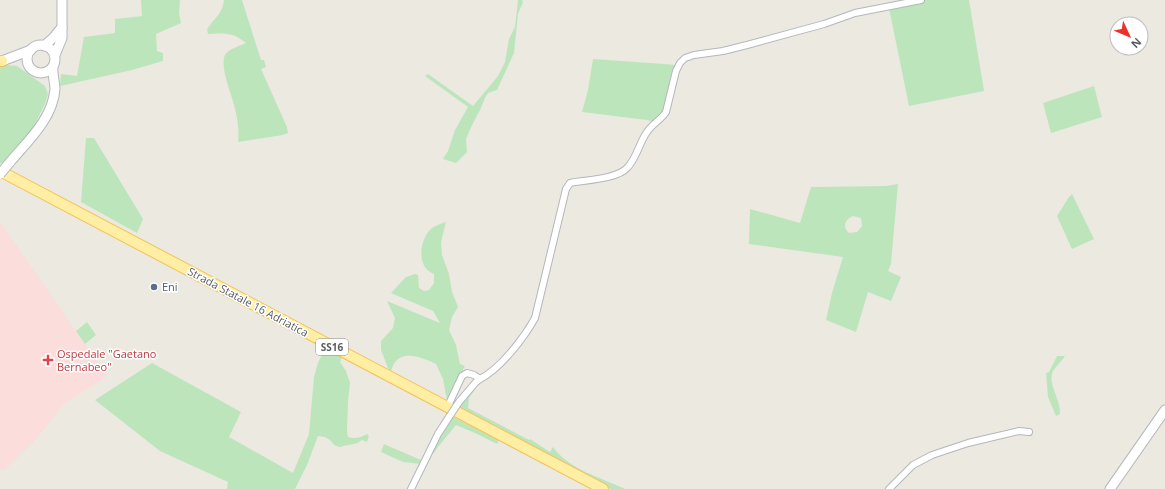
<svg xmlns="http://www.w3.org/2000/svg" width="1165" height="489" font-family="'Open Sans',sans-serif">
<style>
.medical{fill:#fbdddb}
.green{fill:#bde5bc;fill-rule:evenodd}
.lines{fill:none;stroke-linecap:round;stroke-linejoin:round}
.street-casing{stroke:#b3b7bb;stroke-width:8}
.secondary-casing{stroke:#b4b8be;stroke-width:11}
.primary-casing{stroke:#f3c253;stroke-width:12}
.street{stroke:#fff;stroke-width:6}
.secondary{stroke:#fff;stroke-width:9}
.primary{stroke:#ffeea3;stroke-width:10}
.street-bridge-casing{stroke:#b3b7bb;stroke-width:8;stroke-linecap:butt}
.secondary-bridge-casing{stroke:#b4b8be;stroke-width:11;stroke-linecap:butt}
.street-bridge{stroke:#fff;stroke-width:6}
.secondary-bridge{stroke:#fff;stroke-width:9}
.service-dot{fill:#5c6f8a;stroke:#fff;stroke-width:1.5}
.health-dot{fill:#e0444e;stroke:#fff;stroke-width:1.5}
.labels{text-anchor:middle;stroke-width:3;stroke-linejoin:round;paint-order:stroke}
.shield{fill:#fff;stroke:#8b8e91;stroke-width:1}
.shield-label{font-size:10px;font-weight:bold;fill:#595d62}
.service-label{font-size:11px;fill:#4e5e75;stroke:#fff;text-anchor:start}
.street-label{font-size:11px;fill:#595d62;stroke:#fff}
.health-label{font-size:11px;fill:#be3a42;stroke:#fff;text-anchor:start}
</style>
<rect width="100%" height="100%" fill="#ece9e0"/>
<!-- medical -->
<polygon class="medical" points="0,222 107,376 65,403 36,439 3,471 0,468"/>
<!-- green -->
<g class="green">
<polygon points="141,0 180,0 179,14 181,23 156,34 157,51 163,53 163,61 132,70 60,86 61,74 77,76 84,37 115,33 115,19 142,16"/>
<path d="M224,0h18l19,60h3l2,7 -5,2 26,58 1,6 -5,2 -45,7c2,-14 -2,-31 -6,-44 -3,-10 -12,-33 -7,-43 3,-6 15,-9 21,-12 -13,-11 -21,-10 -38,-9l-1,-4c6,-12 15,-14 17,-30z"/>
<polygon points="518,0 522,0 523,2 518,14 514,53 497,90 488,93 485,98 480,110 472,125 466,139 467,152 456,163 443,159 448,151 455,130 468,107 425,76 428,74 473,106 498,76 505,62 509,39 515,27"/>
<polygon points="926,0 969,0 984,91 909,106 889,8"/>
<polygon points="593,59 678,65 665,110 653,122 647,120 582,112 588,90"/>
<polygon points="6,65 17,66 45,86 48,94 45,104 32,130 4,164 0,163 0,66"/>
<polygon points="1094,86 1102,117 1051,133 1043,103"/>
<polygon points="86,138 94,138 143,219 137,233 81,202"/>
<path d="M898,184l-7,80 -3,7 13,6 -10,24 -23,-9 -12,40 -30,-12 6,-27 11,-36 -94,-13 1,-35 50,14 11,-36 75,-1zM853,216l8,2 1,8 -5,6 -8,1c-7,-6 -4,-14 4,-17z"/>
<polygon points="1072,194 1094,239 1072,249 1057,216 1069,197"/>
<path d="M446,222l-5,20 1,13 7,19 3,18 6,15 -6,10 -3,13 7,15 4,19 5,2 -18,34 -4,-21 -7,-15c-10,-5 -31,-14 -40,-3 -3,3 -4,8 -6,12l-9,-23v-9l12,-13 2,-10 -8,-17 53,22 -7,-12 -42,-18 15,-16 9,-3 3,1 1,13 5,3 5,-1 5,-7v-9c-17,-6 -15,-31 -5,-43 4,-5 11,-7 17,-9z"/>
<polygon points="87,322 96,335 85,344 76,331"/>
<path d="M325,348l17,9 -2,5 6,9 4,12 -2,18 -1,30 1,6c7,2 12,1 19,-3l2,2 -2,6 -5,-2 -4,3 -19,4 -5,-2 -4,-5 -5,-3 -7,-1 -11,29 -12,24h-68l1,-7 -68,-31 -65,-51 57,-37 89,49 -12,25 64,36 16,-39 5,-57 4,-14z"/>
<path d="M1057,356h8c-3,5 -9,10 -12,15 -6,12 8,29 7,43l-4,2 -8,-19 -2,-24 3,-1z"/>
<path d="M476,388l-7,10 -1,10 61,32 1,-1 20,13 3,-5c17,23 47,30 72,42h-14l-153,-80 4,-6z"/>
<polygon points="453,417 499,440 497,444 477,434 456,425 438,447 434,453 431,453 438,439"/>
<polygon points="384,444 423,461 421,464 403,462 381,452"/>
</g>
<g class="lines">
<defs>
<g id="street">
<polyline points="459,402 476,382 480,379"/>
<path d="M447,408l15,-32 5,-3 7,2 6,4c20,-10 44,-41 55,-61l31,-129 4,-6c16,-3 47,-4 57,-15 10,-10 12,-25 20,-36 5,-8 14,-12 19,-20l10,-41 4,-8 5,-5 9,-3 29,-4 24,-6 77,-21 31,-11 66,-13"/>
<polyline points="411,489 438,434 449,417"/>
<polyline points="889,489 913,465 932,455 968,443 1019,431 1029,432"/>
</g>
<g id="secondary">
<circle cx="41" cy="59" r="14"/>
<polyline points="44,46 54,37 62,27"/>
<polyline points="55,55 62,38 62,0"/>
<polyline points="2,61 31,50"/>
<path d="M10,162c18,-21 43,-44 45,-73 0,-7 -3,-15 -2,-22"/>
<polyline points="1110,489 1165,410"/>
</g>
<g id="primary">
<polyline points="0,61 2,61"/>
<polyline points="0,171 603,489"/>
</g>
</defs>
<!-- street casing -->
<use href="#street" class="street-casing"/>
<!-- secondary casing -->
<use href="#secondary" class="secondary-casing"/>
<!-- primary casing -->
<use href="#primary" class="primary-casing"/>
<!-- street -->
<use href="#street" class="street"/>
<!-- secondary -->
<use href="#secondary" class="secondary"/>
<!-- primary -->
<use href="#primary" class="primary"/>
<defs>
<polyline id="street-bridge" points="449,417 459,402"/>
<polyline id="secondary-bridge" points="0,174 10,162"/>
</defs>
<!-- street-bridge casing -->
<use href="#street-bridge" class="street-bridge-casing"/>
<!-- secondary-bridge casing -->
<use href="#secondary-bridge" class="secondary-bridge-casing"/>
<!-- street-bridge -->
<use href="#street-bridge" class="street-bridge"/>
<!-- secondary-bridge -->
<use href="#secondary-bridge" class="secondary-bridge"/>
</g>
<!-- markers -->
<circle class="service-dot" cx="154" cy="287" r="4"/>
<path class="health-dot" d="M46 354h4v4h4v4h-4v4h-4v-4h-4v-4h4z"/>
<g class="labels">
<!-- shield labels -->
<rect class="shield" x="316" y="339" width="32" height="16" rx="3"/>
<g class="shield-label">
<text x="332" y="351">SS16</text>
</g>
<!-- service labels -->
<g class="service-label">
<text x="162" y="291">Eni</text>
</g>
<!-- street labels -->
<g class="street-label">
<text transform="translate(248 302) rotate(28)" y="4">Strada Statale 16 Adriatica</text>
</g>
<!-- health labels -->
<g class="health-label">
<text x="57" y="358">Ospedale "Gaetano<tspan x="57" dy="13">Bernabeo"</tspan></text>
</g>
</g>
<!-- north arrow -->
<g transform="translate(1129 36) rotate(134)"><circle r="19" fill="#ffffff" stroke="#bdbec0"/>
<path d="M0-3L7 15L0 10L-7 15Z" fill="#eb3228"/>
<text y="-6" font-size="11" font-weight="bold" text-anchor="middle" fill="#595d62">N</text>
</g>
</svg>
